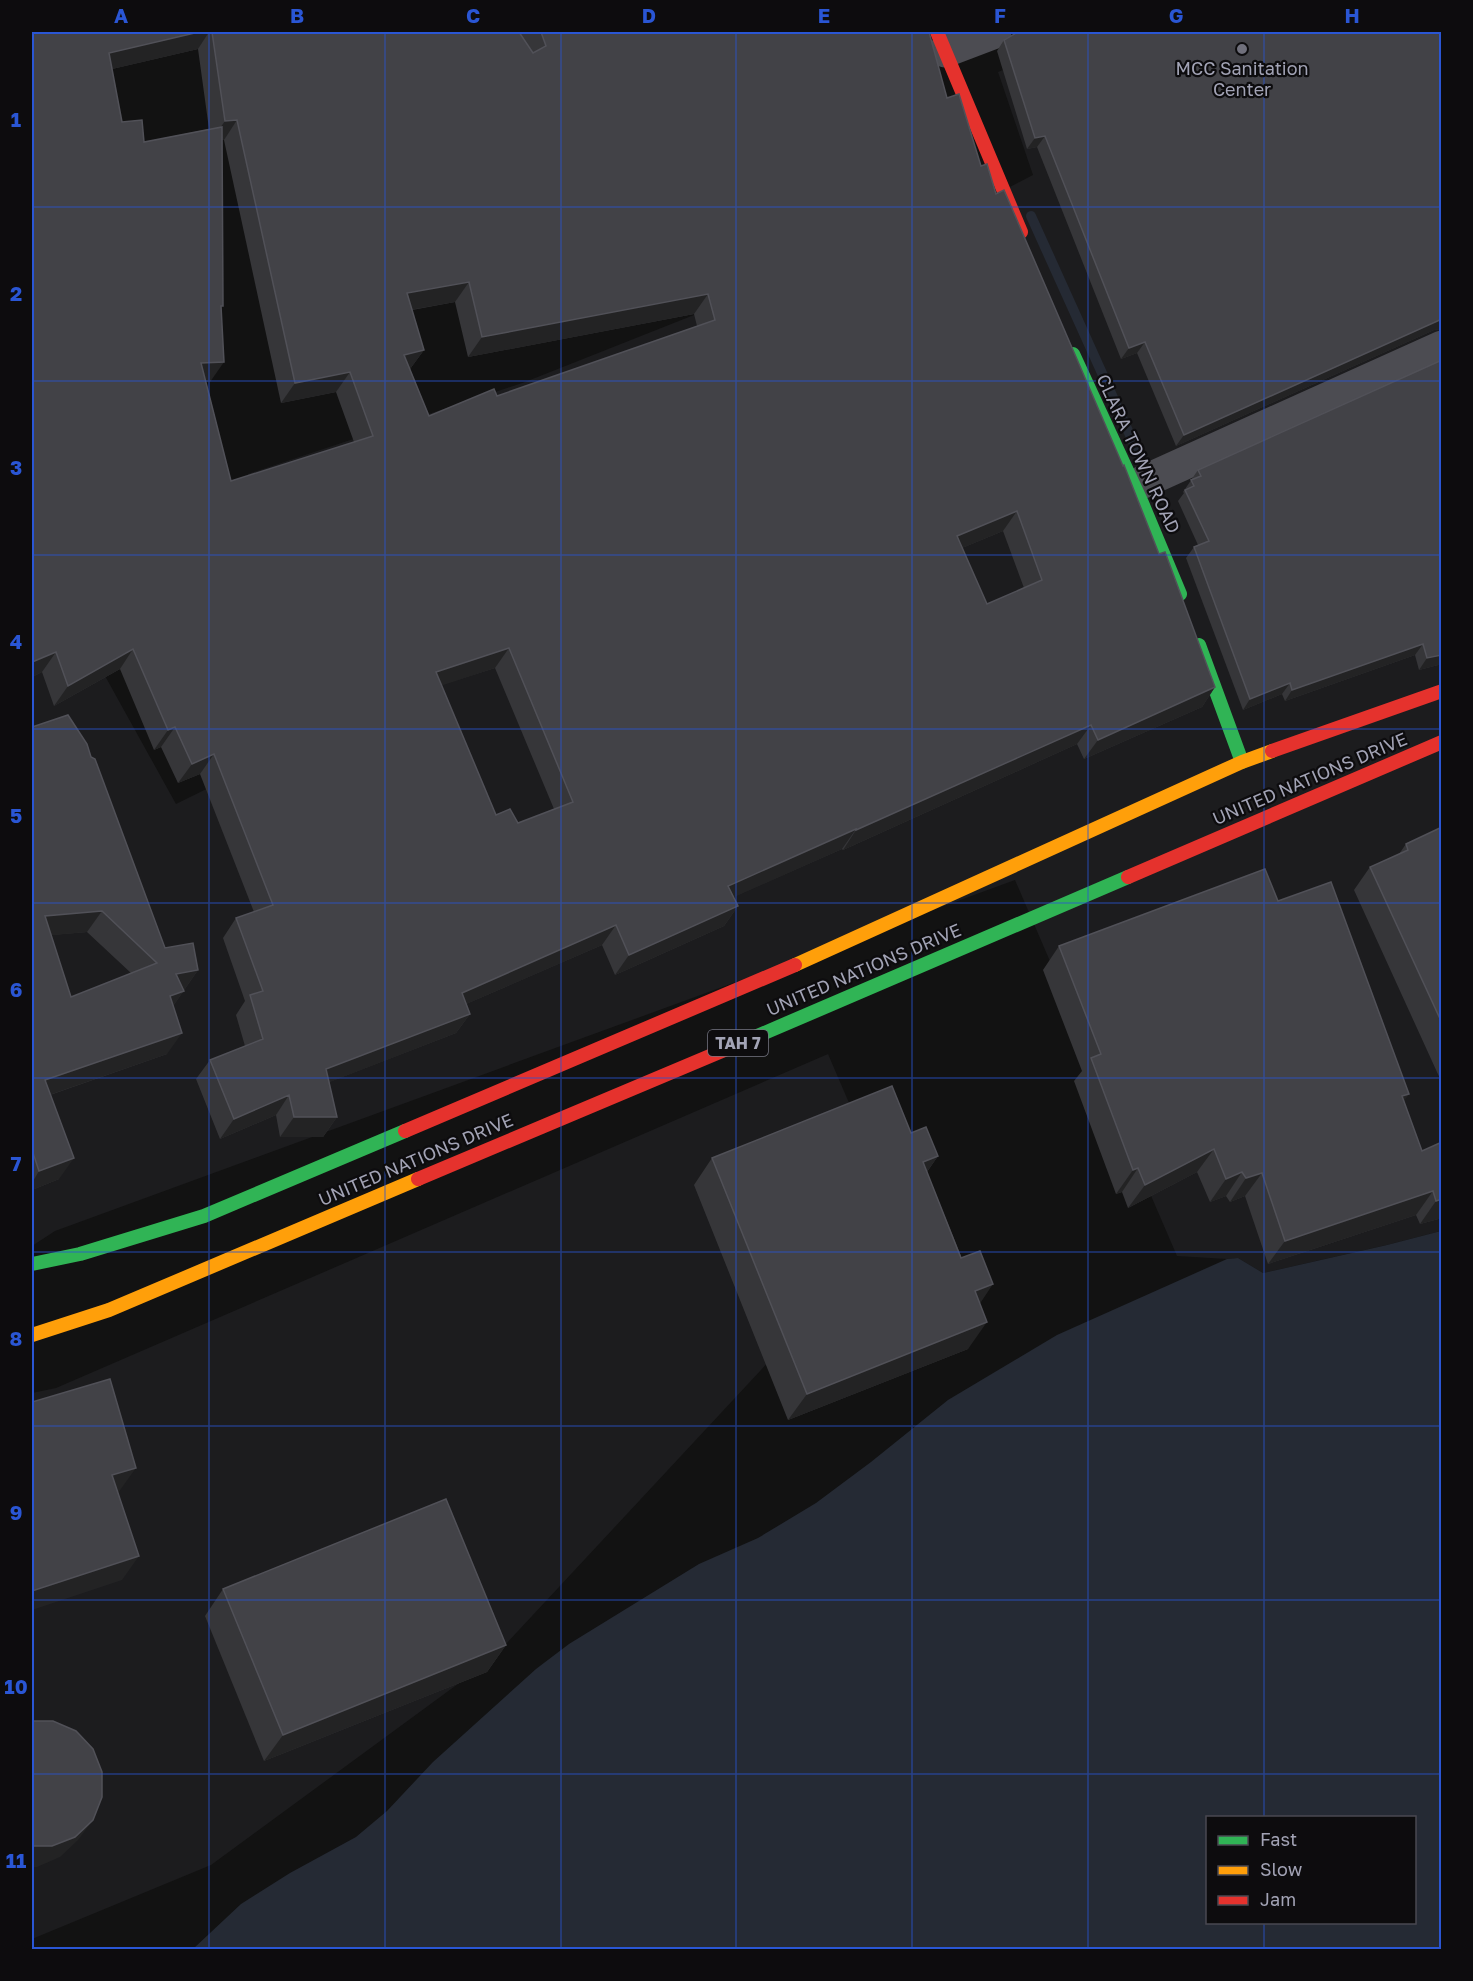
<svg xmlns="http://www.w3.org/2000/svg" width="1473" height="1981" font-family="'Golos Text',sans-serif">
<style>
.built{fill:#1c1c1e}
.water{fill:#252a34;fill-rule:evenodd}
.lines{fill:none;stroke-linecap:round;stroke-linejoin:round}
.stream{stroke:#252a34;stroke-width:10}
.street{stroke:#4c4c52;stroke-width:33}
.fast{stroke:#30b455;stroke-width:14}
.slow{stroke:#ff9f0a;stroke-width:14}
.jam{stroke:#e5322d;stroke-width:14}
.wall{fill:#363639;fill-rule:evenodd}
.shaded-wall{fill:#232324}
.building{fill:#424247;stroke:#515158;stroke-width:1.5;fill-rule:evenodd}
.grid{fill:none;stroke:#2a56d4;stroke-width:1.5;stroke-opacity:0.55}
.poi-dot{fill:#70707c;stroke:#0d0c0e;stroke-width:2}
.labels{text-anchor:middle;stroke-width:4.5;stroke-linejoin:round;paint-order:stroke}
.shield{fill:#0d0c0e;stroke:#757683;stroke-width:1.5}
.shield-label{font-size:16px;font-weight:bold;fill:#a2a3b5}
.poi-label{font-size:18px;fill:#a2a3b5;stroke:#0d0c0e}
.street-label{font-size:18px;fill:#a2a3b5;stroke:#0d0c0e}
.neatline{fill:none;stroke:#2a56d4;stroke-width:2}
.grid-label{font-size:20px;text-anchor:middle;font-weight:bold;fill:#2a56d4}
</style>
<rect width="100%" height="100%" fill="#121212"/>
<!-- built -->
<g class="built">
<polygon points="1095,32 1441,32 1441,1231 1387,1245 1263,1273 1238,1258 1227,1259 1177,1256 1015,880 55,1231 32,1246 32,570 43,564 176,804 334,726 248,474 525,382 987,199 1033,175 998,72"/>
<polygon points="828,1054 926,1282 787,1342 492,1659 211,1865 32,1939 32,1393 56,1388"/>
</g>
<!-- water -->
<path class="water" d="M1441,1231v718h-1248l48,-45 49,-31 66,-36 31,-26 46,-49 103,-93 33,-25 130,-80 59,-26 58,-35 55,-41 77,-62 109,-65 170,-76 11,-1 25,15 124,-28zM1208,1818h206v104h-206z"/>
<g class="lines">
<!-- stream -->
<polyline class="stream" points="1031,216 1148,475"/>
<!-- street -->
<g class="street">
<polyline points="945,51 995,32"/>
<polyline points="1134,486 1442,347"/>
</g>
<!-- fast -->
<g class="fast">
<polyline points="1073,354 1142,503 1180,594"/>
<polyline points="1199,645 1242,762"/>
<polyline points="748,1040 1128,877"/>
<polyline points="32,1264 80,1254 204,1216 405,1131"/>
</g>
<!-- slow -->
<g class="slow">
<polyline points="795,965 1242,762 1272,751"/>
<polyline points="32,1335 109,1310 418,1179"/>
</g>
<!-- jam -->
<g class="jam">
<polyline points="937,32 1021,232"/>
<polyline points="1272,751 1442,691"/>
<polyline points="1128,877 1442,742"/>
<polyline points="405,1131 795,965"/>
<polyline points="418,1179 748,1040"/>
</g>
</g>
<!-- wall -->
<g class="wall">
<path d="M32,32h897l18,66 49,96 163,360 56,133 -13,20 -118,52 -7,-15 -234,106 -1,-1 -109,48 5,9 -14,20 -109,49 -13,-30 -136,59 4,10 -14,19 -127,49 8,35 -14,20h-43l-4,-22 -56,24 -24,-60 14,-19 35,-14 -9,-31 9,-14 -22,-63 13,-20 18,-6 -54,-138 -22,9 -17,-36 -7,3 -34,-81 -66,37 -12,-34 -10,5zM198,49l11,80 -65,13 -22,-20 -10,-53zM222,140h2l57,263 55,-11 18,50 -123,39 -25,-99h4l11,-72zM455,302l13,55 226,-43 3,12 -200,70 -68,20 -19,-47 14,-19 -12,-40zM1003,531l21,57 -37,16 -25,-56zM495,668l59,141 -36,14 -22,-8 -55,-130z"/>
<polygon points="1013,32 1442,32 1442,329 1434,330 1176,446 1137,353 1121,359 1037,147 1027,149 997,51 1004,40 1014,34"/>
<polygon points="1442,360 1442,664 1419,670 1415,655 1285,701 1282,694 1243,710 1186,558 1194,547 1198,545 1178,501 1184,493 1183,492 1198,470"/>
<path d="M32,727l59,30 74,191 33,22 -25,36 -6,48 -117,41 9,84 -27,11zM87,932l44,41 -60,24 -20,-62z"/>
<polygon points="1442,827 1442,1083 1354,890 1370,867 1399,854 1406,844"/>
<polygon points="1278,901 1404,1101 1422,1151 1442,1218 1420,1224 1416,1215 1268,1264 1245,1196 1230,1202 1226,1196 1210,1202 1197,1172 1128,1208 1122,1192 1116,1194 1074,1081 1082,1071 1043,970 1059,946"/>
<polygon points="911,1133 938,1156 927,1172 980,1303 968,1349 788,1420 694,1185 712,1158"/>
<polygon points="223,1589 506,1645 487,1672 264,1761 205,1616"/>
</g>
<!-- shaded-wall -->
<g class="shaded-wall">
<polygon points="199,32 209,32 198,49 95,73 109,53"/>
<polygon points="237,120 224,140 211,141 225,121"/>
<polygon points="1045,136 1037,147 1027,149 1035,138"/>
<polygon points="469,282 455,302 393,313 407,293"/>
<polygon points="708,294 694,314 468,357 482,337"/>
<polygon points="1442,319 1442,329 1434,330 1176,446 1184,435"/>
<polygon points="1145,342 1137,353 1121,359 1129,348"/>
<polygon points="424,350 410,369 404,355"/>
<polygon points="224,362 210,382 187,383 201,363"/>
<polygon points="350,372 336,392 281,403 295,383"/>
<polygon points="1017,511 1003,531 943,556 957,536"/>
<polygon points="1423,644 1415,655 1285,701 1292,690"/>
<polygon points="509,648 495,668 422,692 436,672"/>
<polygon points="133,649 120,669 54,706 68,686"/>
<polygon points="56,652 42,672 32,677 32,662"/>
<polygon points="1442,655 1442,664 1419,670 1427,658"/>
<polygon points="1290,683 1282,694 1243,710 1250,699"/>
<polygon points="1215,687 1202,707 1084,759 1098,740"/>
<polygon points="1091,725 1077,744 843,850 856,830"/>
<polygon points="175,727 161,747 154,750 168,730"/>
<polygon points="214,754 200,774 178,783 192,764"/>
<polygon points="856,829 842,849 714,906 728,886"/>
<polygon points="738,906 724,926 615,975 629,955"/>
<polygon points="102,911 87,932 32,937 45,916"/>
<polygon points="616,925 602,945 448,1012 462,993"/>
<polygon points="198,970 169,1012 170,996 176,974"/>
<polygon points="470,1014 456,1033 312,1089 326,1069"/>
<polygon points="182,1033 167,1054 32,1101 45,1080"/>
<polygon points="1409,1094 1393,1117 1402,1096"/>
<polygon points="289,1095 276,1115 220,1139 234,1119"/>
<polygon points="294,1117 337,1117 323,1137 280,1137"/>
<polygon points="1214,1149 1197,1172 1128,1208 1145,1185"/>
<polygon points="938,1156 919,1183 923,1162"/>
<polygon points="74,1158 59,1179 32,1190 32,1183 39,1171"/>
<polygon points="1138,1168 1122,1192 1116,1194 1133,1170"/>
<polygon points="1242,1172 1226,1196 1210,1202 1226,1179"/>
<polygon points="1262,1173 1245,1196 1230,1202 1246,1178"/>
<polygon points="1433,1191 1416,1215 1268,1264 1285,1241"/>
<polygon points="1442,1199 1442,1218 1420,1224 1436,1201"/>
<polygon points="993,1284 975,1311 975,1291"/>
<polygon points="987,1322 968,1349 788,1420 807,1394"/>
<polygon points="136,1468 118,1493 112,1475"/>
<polygon points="139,1556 122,1580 32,1610 32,1591"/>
<polygon points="506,1645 487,1672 264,1761 283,1735"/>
<polygon points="93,1820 78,1840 60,1857 37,1867 32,1867 32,1846"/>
</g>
<!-- building -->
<g class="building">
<path d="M32,32h167l-90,21 13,69 20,-2 2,22 78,-15 1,179h-2l3,56 -23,1 30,118 142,-45 -23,-64 -55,11 -58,-263 -12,1 -13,-89h307l14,21 13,-7 -5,-14h388l18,66 12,-4 22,72 6,-2 9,30 8,-4 119,276 1,-1 35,89 6,-2 50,135 -117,53 -7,-15 -235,105v-1l-128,57 10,20 -109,49 -13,-30 -154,68 8,21 -144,55 11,48h-43l-5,-22 -55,24 -24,-59 53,-21 -13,-44 13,-4 -27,-73 37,-13 -59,-151 -22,10 -17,-37 -7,3 -35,-81 -65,37 -12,-34 -24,10zM469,282l13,55 226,-43 7,26 -218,76 -3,-7 -65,27 -25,-61 20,-5 -17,-57zM1017,511l25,69 -55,24 -30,-68zM509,648l64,154 -55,21 -8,-14 -14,6 -60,-143z"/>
<polygon points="1018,32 1442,32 1442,319 1184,435 1145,342 1129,348 1045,136 1035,138 1004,40"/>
<polygon points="1442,360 1442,655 1427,658 1423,644 1292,690 1290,683 1250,699 1194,547 1209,541 1185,490 1194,486 1191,480 1201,476 1198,470"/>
<path d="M68,715l19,29 4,13 4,2 70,189 28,-5 5,27 -22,4 8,17 -14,5 12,37 -137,47 29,78 -35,13 -7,-21v-423zM102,911l55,52 -86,34 -26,-81z"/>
<polygon points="1442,827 1442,1023 1370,867 1408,850 1406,844"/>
<polygon points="1265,869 1278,901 1331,882 1409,1094 1402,1096 1422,1151 1442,1142 1442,1199 1436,1201 1433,1191 1285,1241 1262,1173 1246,1178 1242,1172 1226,1179 1214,1149 1145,1185 1138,1168 1133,1170 1091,1058 1101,1054 1059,946"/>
<polygon points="892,1086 911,1133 926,1127 938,1156 923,1162 961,1258 980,1251 993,1284 975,1291 987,1322 807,1394 712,1158"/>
<polygon points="110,1379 136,1468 112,1475 139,1556 32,1591 32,1402"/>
<polygon points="446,1499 506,1645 283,1735 223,1589"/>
<polygon points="32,1721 53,1721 76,1731 93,1749 102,1772 102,1797 93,1820 75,1837 52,1846 32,1846"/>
</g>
<!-- grid -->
<path class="grid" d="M209,32v1918M385,32v1918M561,32v1918M736,32v1918M912,32v1918M1088,32v1918M1264,32v1786M32,207h1410M32,381h1410M32,555h1410M32,729h1410M32,903h1410M32,1078h1410M32,1252h1410M32,1426h1410M32,1600h1410M32,1774h1410M1264,1922v28"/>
<!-- markers -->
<circle class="poi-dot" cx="1242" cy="49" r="6"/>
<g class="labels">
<!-- shield labels -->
<rect class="shield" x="708" y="1030" width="60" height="26" rx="4.5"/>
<g class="shield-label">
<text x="738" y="1049">TAH 7</text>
</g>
<!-- poi labels -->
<g class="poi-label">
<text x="1242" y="75">MCC Sanitation<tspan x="1242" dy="21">Center</tspan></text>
</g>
<!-- street labels -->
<g class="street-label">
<text transform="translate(1138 454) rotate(65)" y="6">CLARA TOWN ROAD</text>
<text transform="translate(1310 779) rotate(-23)" y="6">UNITED NATIONS DRIVE</text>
<text transform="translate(864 970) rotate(-23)" y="6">UNITED NATIONS DRIVE</text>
<text transform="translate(416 1160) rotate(-23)" y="6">UNITED NATIONS DRIVE</text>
</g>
</g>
<!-- border -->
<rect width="1473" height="1981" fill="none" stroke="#0d0c0e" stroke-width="66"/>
<!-- legend -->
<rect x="1206" y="1816" width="210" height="108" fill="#0d0c0e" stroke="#494851" stroke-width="1.5"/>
<rect x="1218" y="1836" width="30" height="9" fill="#30b455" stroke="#494851" stroke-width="1.5"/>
<text x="1260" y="1846" font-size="18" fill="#a2a3b5">Fast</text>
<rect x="1218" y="1866" width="30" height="9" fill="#ff9f0a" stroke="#494851" stroke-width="1.5"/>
<text x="1260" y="1876" font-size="18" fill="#a2a3b5">Slow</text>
<rect x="1218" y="1896" width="30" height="9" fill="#e5322d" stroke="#494851" stroke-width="1.5"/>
<text x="1260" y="1906" font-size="18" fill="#a2a3b5">Jam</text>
<rect x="33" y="33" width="1407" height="1915" class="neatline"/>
<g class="grid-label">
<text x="121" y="23">A</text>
<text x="297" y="23">B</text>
<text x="473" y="23">C</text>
<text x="649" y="23">D</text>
<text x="824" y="23">E</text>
<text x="1000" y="23">F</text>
<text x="1176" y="23">G</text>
<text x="1352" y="23">H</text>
<text x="16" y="127">1</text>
<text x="16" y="301">2</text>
<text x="16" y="475">3</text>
<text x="16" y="649">4</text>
<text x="16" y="823">5</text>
<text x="16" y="997">6</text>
<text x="16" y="1171">7</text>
<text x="16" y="1346">8</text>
<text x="16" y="1520">9</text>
<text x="16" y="1694">10</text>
<text x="16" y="1868">11</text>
</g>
</svg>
